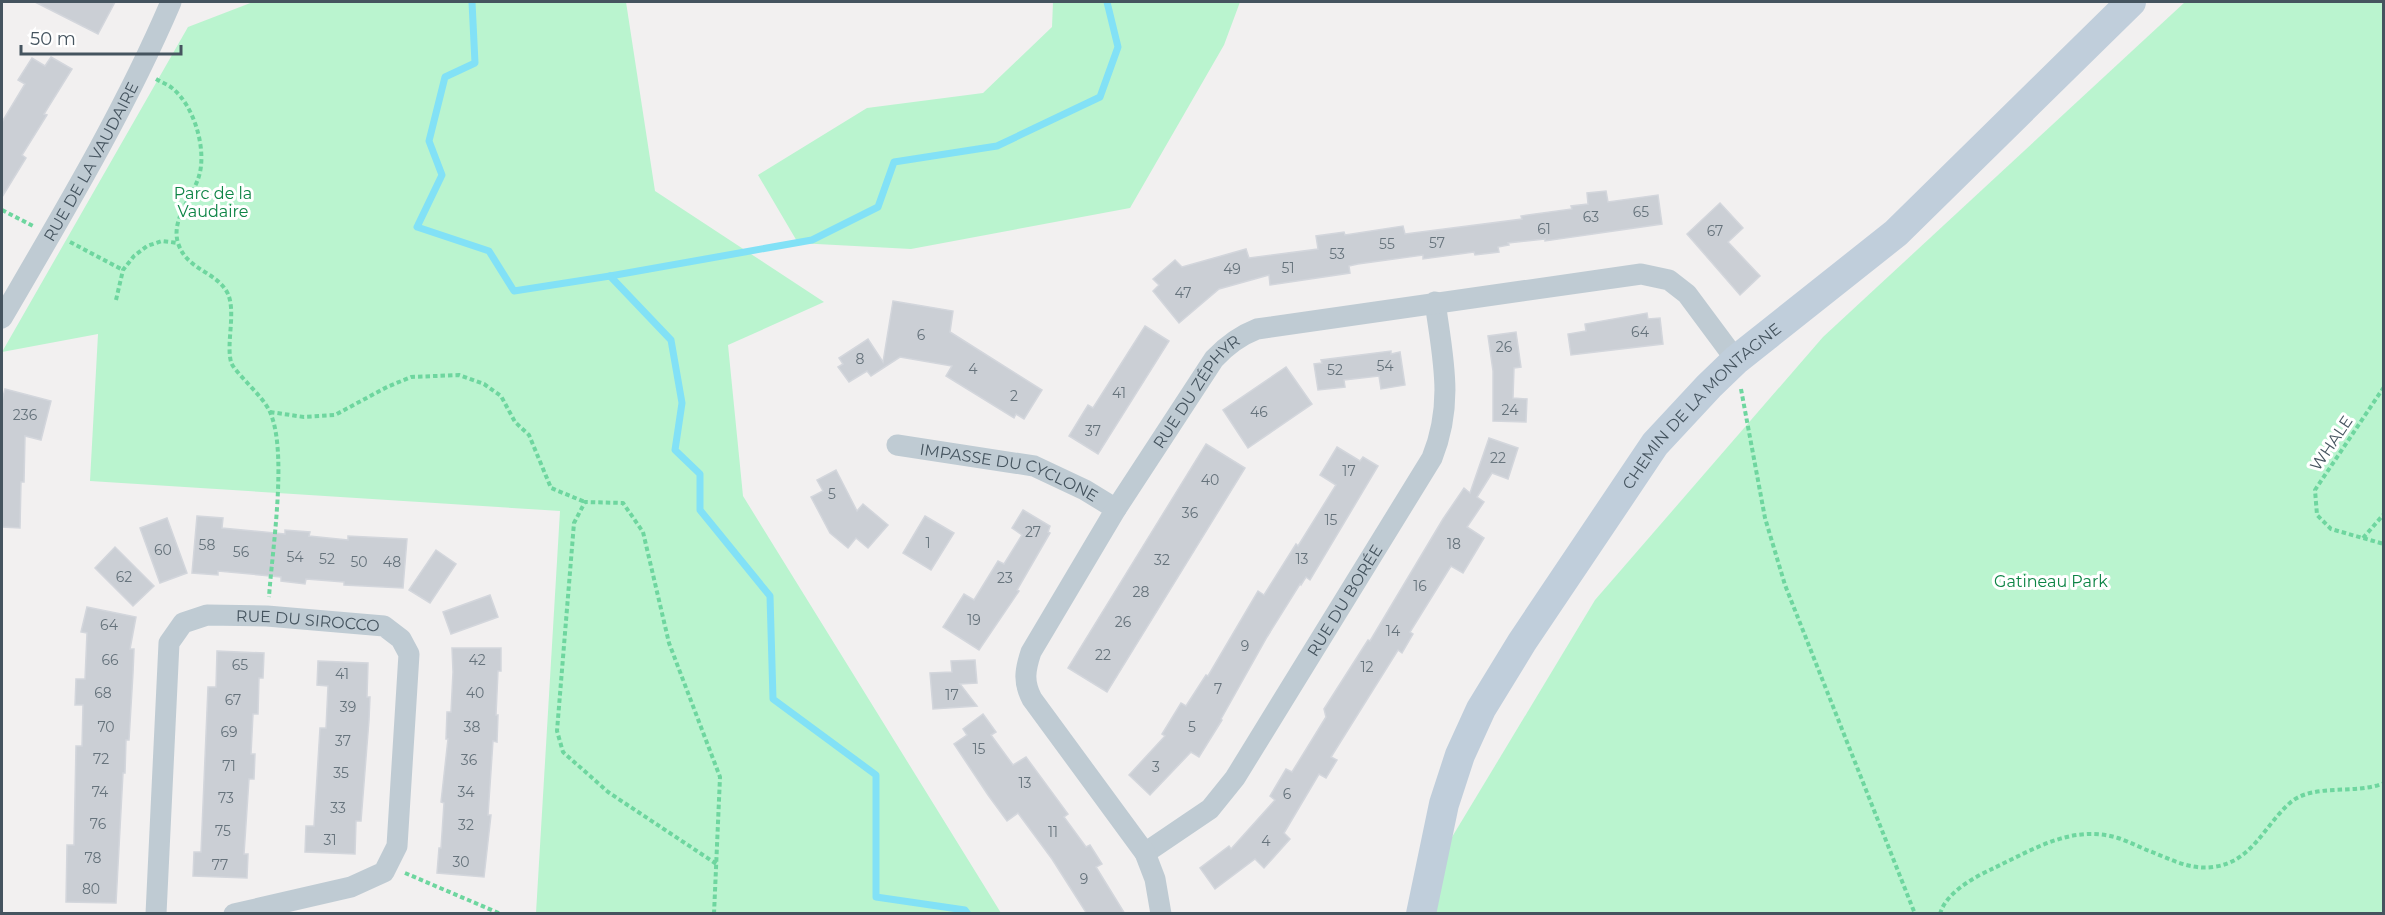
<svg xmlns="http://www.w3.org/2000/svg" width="2385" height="915" font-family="Montserrat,sans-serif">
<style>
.green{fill:#baf4cf}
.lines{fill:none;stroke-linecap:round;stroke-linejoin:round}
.stream{stroke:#82e1f6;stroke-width:7}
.building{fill:#cbcfd5;stroke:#d3d6dc;stroke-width:1.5}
.path{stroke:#6ed69f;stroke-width:4;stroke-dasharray:4.5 3;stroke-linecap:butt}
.street{stroke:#bfcbd3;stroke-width:21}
.secondary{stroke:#c0cedb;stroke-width:30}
.labels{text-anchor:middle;stroke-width:6;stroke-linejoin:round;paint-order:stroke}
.number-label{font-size:14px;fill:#66737c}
.street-label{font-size:16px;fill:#45545f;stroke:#fff}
.park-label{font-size:16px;fill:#0d8445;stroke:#fff}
</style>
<rect width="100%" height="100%" fill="#f2f0f0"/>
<!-- green -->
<g class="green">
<polygon points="253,2 626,2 655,191 824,302 728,345 743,496 1001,913 536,913 560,511 90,481 98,334 2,352 188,27"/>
<polygon points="1053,2 1240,2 1224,45 1130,208 911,249 798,243 758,175 867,108 983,93 1052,27"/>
<polygon points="2185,2 2383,2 2383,913 1412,914 1414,900 1595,600 1823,337"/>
</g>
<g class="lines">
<!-- stream -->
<g class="stream">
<polyline points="472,2 475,63 445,77 429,141 442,175 417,227 489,251 514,291 610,276 812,240 878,207 894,162 997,146 1100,97 1118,47 1107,2"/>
<polyline points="610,276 671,340 682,403 675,450 700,474 700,510 770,596 773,699 876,775 876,897 965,910 968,914"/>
</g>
</g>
<!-- building -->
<g class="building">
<polygon points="35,2 115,2 98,34"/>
<polygon points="51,57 72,69 44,114 47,115 22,155 26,158 2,197 2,122 25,84 18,80 32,58 45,66"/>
<polygon points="1606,191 1608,202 1658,195 1662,224 1545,241 1545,239 1508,243 1509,245 1498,247 1499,252 1475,255 1474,252 1423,259 1423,255 1358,264 1349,266 1350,273 1270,285 1269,275 1219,289 1179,323 1153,291 1159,285 1153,279 1175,260 1182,267 1246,249 1249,258 1318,249 1316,236 1344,232 1345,235 1403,226 1405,234 1522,219 1521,216 1572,209 1571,206 1588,204 1587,193"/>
<polygon points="1720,203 1743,228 1728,242 1760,276 1740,295 1687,234"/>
<polygon points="893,301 953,311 950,332 1042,390 1024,419 1016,414 1014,418 946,376 952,366 900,357 871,376 867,371 849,382 838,367 843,364 839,358 868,339 883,362"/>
<polygon points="1647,313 1648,319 1660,318 1663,344 1571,355 1568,334 1586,331 1585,324"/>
<polygon points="1145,326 1169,341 1098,454 1069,436 1088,405 1093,408"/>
<polygon points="1516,332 1521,367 1514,368 1513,398 1527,399 1526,422 1493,421 1493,371 1488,336"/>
<polygon points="1391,351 1391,354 1400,352 1405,385 1381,389 1379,376 1344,380 1345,387 1318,390 1314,364 1322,363 1321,360"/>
<polygon points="1286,367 1312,404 1248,448 1223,410"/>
<polygon points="5,389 51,401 41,440 25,436 24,482 21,482 20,528 2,527 2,401"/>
<polygon points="1489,438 1518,448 1508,479 1492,473 1477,497 1484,502 1467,527 1484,538 1463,573 1451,566 1410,632 1413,634 1402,653 1398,650 1331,757 1337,760 1326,778 1319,774 1284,833 1290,839 1264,868 1255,859 1215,889 1200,868 1229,846 1231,849 1275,800 1270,796 1286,769 1292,772 1326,717 1324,709 1368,640 1370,641 1443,519 1464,488 1470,493"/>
<polygon points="1206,444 1245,468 1107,692 1068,668"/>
<polygon points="1337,447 1360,461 1363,457 1378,466 1310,580 1306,577 1301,585 1300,584 1267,637 1221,719 1222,720 1199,757 1191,752 1150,795 1129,775 1165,736 1162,734 1181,703 1186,706 1206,675 1208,676 1258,591 1264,595 1296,544 1298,546 1336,485 1320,475"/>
<polygon points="836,470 857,511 863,504 888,525 868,548 856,538 848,548 830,533 811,497 823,491 817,480"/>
<polygon points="1023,510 1050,526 1048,532 1050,533 1017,590 1019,591 979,650 943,627 964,594 974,600 998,561 1004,564 1022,535 1012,528"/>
<polygon points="197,516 223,518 222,528 285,534 285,530 310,532 309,536 348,540 348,536 407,539 403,588 344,585 344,582 306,579 305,584 281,581 281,577 218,571 218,575 192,573"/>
<polygon points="925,516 954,533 931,570 903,553"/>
<polygon points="167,518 187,573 160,583 140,528"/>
<polygon points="115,547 154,586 133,606 95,568"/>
<polygon points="436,550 456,564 430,603 409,590"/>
<polygon points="490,595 498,617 451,634 443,612"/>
<polygon points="87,607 136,617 130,649 134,649 133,673 129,740 126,740 125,773 123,773 116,903 66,902 67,845 74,845 76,746 82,746 83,705 75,705 76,679 85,679 87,633 81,632"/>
<polygon points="452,648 501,648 501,671 498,671 496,715 498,715 497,742 493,741 488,815 491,815 484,877 437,873 439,848 441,848 444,803 441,802 448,739 446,739 447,712 451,712 453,672"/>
<polygon points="217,651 264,653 263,678 259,678 258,714 253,714 251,754 255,754 254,779 249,779 244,854 248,854 247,878 193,876 194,852 201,852 208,687 216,687"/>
<polygon points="975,660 977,683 960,684 977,706 933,709 930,673 952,672 951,661"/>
<polygon points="318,661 368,663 367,697 370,697 369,720 361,821 356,821 355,854 305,852 306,826 314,826 320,728 326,728 328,686 317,685"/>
<polygon points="983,714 996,732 991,735 1013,765 1026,757 1068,814 1064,817 1086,847 1090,845 1102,864 1096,867 1125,914 1087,914 1052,859 1018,813 1007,821 988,795 954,744 967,735 963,729"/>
</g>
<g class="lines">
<!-- path -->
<g class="path">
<path d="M156,79c5,3 11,5 16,9 23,18 36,65 26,91 -7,20 -27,41 -20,64 9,28 39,28 50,51 8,19 -2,49 3,68 3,10 33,35 39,50 18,40 2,139 -1,185"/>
<polyline points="2,210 33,226"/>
<polyline points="70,242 123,270"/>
<polyline points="116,300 123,270 134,256 147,246 162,241 178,243"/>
<polyline points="2384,387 2315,490 2317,515 2331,529 2384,544"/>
<polyline points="1741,389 1765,518 1785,585 1915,914"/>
<polyline points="270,412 304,417 335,415 387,387 411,377 459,375 484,384 501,396 515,422 529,435 551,488 585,502"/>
<polyline points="2363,538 2384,514"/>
<polyline points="405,873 501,914"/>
<polyline points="714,914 720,777 669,643 643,532 623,503 585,502 574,523 557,731 563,752 608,792 718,865"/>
<path d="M1940,914c6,-22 35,-37 54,-46 40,-19 79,-44 124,-30 12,4 23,10 34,14 20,8 39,18 61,15 40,-5 51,-42 78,-65 23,-19 65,-7 93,-19"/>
</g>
<!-- street -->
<g class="street">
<path id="s1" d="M2,318c60,-103 122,-206 169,-316"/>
<path id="s2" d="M897,445l137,21 51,24 31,19"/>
<path id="s3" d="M1145,853l65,-44 25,-31 197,-320c22,-55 11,-99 3,-156"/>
<path id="s4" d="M156,914l13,-271 14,-20 24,-8 60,1 117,10 17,13 8,15 -12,192 -13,26 -33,15 -117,27"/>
<path id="s5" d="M1161,914l-6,-35 -10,-26 -113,-154c-9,-17 -7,-29 -1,-47l85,-143 98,-150c13,-14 25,-23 43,-30l384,-55 28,6 18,14 49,66"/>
</g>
<!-- secondary -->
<path class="secondary" id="s6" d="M1421,914l23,-110 16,-49 21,-46 41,-67 133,-198 54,-58 27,-26 160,-127 235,-231"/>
</g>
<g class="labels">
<!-- number labels -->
<g class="number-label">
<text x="1641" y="217">65</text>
<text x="1591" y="222">63</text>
<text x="1544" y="234">61</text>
<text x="1715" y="236">67</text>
<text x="1437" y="248">57</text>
<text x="1387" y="249">55</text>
<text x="1337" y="259">53</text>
<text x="1288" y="273">51</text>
<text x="1232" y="274">49</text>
<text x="1183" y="298">47</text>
<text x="1640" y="337">64</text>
<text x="921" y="340">6</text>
<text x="1504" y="352">26</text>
<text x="860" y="364">8</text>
<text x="1385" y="371">54</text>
<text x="973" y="374">4</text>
<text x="1335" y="375">52</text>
<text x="1119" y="398">41</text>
<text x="1014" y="401">2</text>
<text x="1510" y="415">24</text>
<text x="1259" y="417">46</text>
<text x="25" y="420">236</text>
<text x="1093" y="436">37</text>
<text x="1498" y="463">22</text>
<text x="1349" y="476">17</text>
<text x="1210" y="485">40</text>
<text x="832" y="499">5</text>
<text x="1190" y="518">36</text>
<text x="1331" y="525">15</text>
<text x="1033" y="537">27</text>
<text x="928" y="548">1</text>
<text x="1454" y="549">18</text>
<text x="207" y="550">58</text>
<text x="163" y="555">60</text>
<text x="241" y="557">56</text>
<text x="295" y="562">54</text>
<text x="327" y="564">52</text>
<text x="1302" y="564">13</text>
<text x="1162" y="565">32</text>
<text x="359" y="567">50</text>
<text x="392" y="567">48</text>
<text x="124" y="582">62</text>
<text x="1005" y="583">23</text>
<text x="1420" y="591">16</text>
<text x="1141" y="597">28</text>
<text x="974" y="625">19</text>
<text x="1123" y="627">26</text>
<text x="109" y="630">64</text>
<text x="1393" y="636">14</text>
<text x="1245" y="651">9</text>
<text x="1103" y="660">22</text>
<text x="110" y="665">66</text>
<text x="477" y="665">42</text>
<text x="240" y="670">65</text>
<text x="1367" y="672">12</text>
<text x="342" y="679">41</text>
<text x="1218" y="694">7</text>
<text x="103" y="698">68</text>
<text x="475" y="698">40</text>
<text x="952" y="700">17</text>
<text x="233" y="705">67</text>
<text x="348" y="712">39</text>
<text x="106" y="732">70</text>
<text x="472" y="732">38</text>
<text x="1192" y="732">5</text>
<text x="229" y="737">69</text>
<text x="343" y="746">37</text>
<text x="979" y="754">15</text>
<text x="101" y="764">72</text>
<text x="469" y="765">36</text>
<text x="229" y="771">71</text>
<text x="1156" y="772">3</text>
<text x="341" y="778">35</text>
<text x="1025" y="788">13</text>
<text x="100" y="797">74</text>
<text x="466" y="797">34</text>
<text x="1287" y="799">6</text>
<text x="226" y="803">73</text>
<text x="338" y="813">33</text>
<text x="98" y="829">76</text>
<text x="466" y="830">32</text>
<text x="223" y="836">75</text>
<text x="1053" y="837">11</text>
<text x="330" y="845">31</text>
<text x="1266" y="846">4</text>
<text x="93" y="863">78</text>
<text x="461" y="867">30</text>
<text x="220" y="870">77</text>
<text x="1084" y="884">9</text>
<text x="91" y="894">80</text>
</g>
<!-- street labels -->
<g class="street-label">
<text dy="6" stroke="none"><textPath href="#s1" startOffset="180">RUE DE LA VAUDAIRE</textPath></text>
<text dy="6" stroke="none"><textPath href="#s5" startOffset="612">RUE DU ZÉPHYR</textPath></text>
<text dy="6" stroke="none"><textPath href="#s6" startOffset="591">CHEMIN DE LA MONTAGNE</textPath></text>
<text transform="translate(2331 443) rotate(-56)" y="6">WHALE</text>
<text dy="6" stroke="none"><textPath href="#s2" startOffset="116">IMPASSE DU CYCLONE</textPath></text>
<text dy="6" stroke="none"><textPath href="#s3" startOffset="327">RUE DU BORÉE</textPath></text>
<text dy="6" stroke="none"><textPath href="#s4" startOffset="422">RUE DU SIROCCO</textPath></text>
</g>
<!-- park labels -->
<g class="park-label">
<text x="213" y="199">Parc de la<tspan x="213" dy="18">Vaudaire</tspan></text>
<text x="2051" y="587">Gatineau Park</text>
</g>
</g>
<!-- border -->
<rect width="2385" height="915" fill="none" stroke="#45545f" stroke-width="6"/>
<!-- scale -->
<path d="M21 45v9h160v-9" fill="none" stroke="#45545f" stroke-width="3"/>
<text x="30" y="45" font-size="18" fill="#45545f" stroke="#ffffff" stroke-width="4.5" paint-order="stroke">50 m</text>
</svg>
